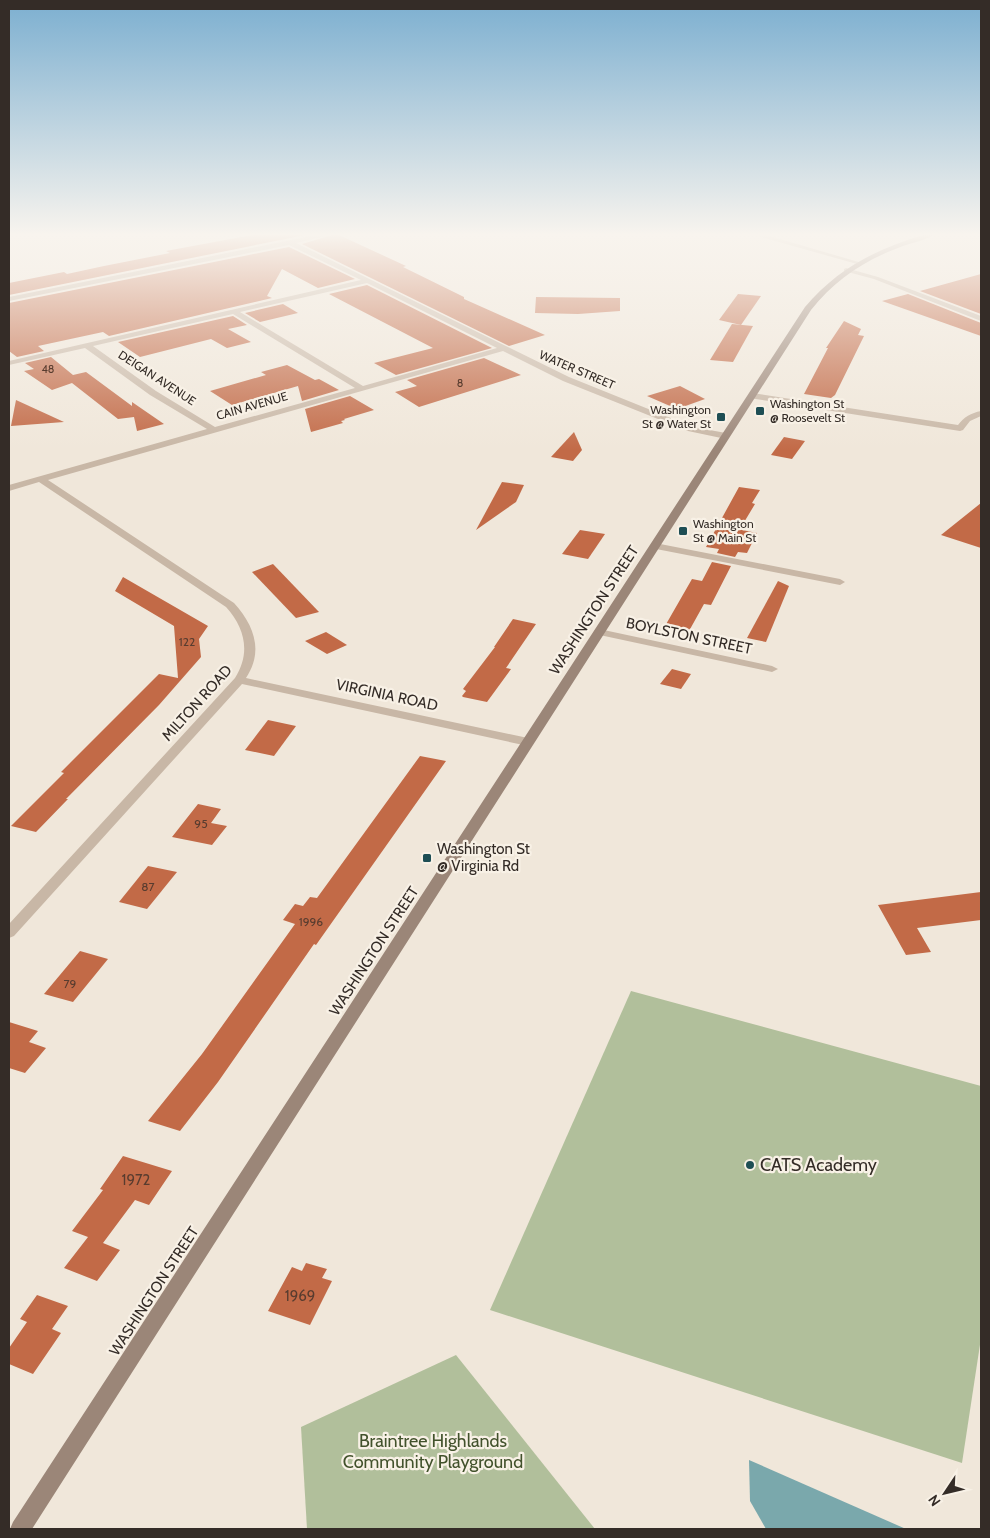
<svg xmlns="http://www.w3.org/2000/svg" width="990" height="1538" font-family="Cabin,sans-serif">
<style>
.green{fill:#b1bf9b}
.water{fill:#7aa8ac}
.building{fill:#c26a47}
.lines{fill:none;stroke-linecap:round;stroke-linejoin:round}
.minor{fill:#c8b7a6;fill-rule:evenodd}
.secondary{fill:#9b8678;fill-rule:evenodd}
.poi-dot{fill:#1e4e54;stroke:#f8f1e6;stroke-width:2}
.labels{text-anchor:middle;stroke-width:4.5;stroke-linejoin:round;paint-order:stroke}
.far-number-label{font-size:11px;fill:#583c2f}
.far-street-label{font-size:12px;fill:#342c27;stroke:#f8f1e6}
.far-poi-label{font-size:12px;fill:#342c27;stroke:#f8f1e6;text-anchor:start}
.number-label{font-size:12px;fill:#583c2f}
.street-label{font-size:15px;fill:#342c27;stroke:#f8f1e6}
.poi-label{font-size:15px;fill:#342c27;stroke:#f8f1e6;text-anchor:start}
.near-number-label{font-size:15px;fill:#583c2f}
.near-poi-label{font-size:18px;fill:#342c27;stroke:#f8f1e6;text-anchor:start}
.near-park-label{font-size:18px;fill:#42522c;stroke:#f8f1e6}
</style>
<rect width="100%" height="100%" fill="#f0e7da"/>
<!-- green -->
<g class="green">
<polygon points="631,991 981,1086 981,1338 962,1463 490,1310"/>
<polygon points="456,1355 595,1529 307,1529 301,1427"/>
</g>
<!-- water -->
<polygon class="water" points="749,1460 906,1529 766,1529 750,1501"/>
<!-- building -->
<g class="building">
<polygon points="252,235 305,235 9,295 9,283 64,272 67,274 104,266 170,253 166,251"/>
<polygon points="332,235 339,235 406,266 403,267 464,297 464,299 545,335 509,346 302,244"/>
<polygon points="289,247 355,279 318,288 282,269 267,296 272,298 109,336 103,332 38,346 44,351 17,357 9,351 9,303"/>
<polygon points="981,274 981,314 920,291"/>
<polygon points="367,285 492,348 396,375 374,363 433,348 329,294"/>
<polygon points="738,294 761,296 741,325 719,320"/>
<polygon points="908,294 981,323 981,336 882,301"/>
<polygon points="536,297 620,298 620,311 578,314 535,313"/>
<polygon points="283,304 298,313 260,322 245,313"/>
<polygon points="233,316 247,325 228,329 251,342 227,348 211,339 140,357 118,342"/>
<polygon points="844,321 861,329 858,335 864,336 835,395 831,398 804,394 828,348 826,348"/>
<polygon points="732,324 753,326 733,362 710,360"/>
<polygon points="51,357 73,375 86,372 132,406 132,402 164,424 137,431 134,417 118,419 72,383 52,390 24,371 34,369 25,363"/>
<polygon points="484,358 521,375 419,407 395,392 417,386 407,380"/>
<polygon points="287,365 315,380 319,379 339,390 302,401 298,386 232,405 210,391 266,375 261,372"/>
<polygon points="680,386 705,399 677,409 647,396"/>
<polygon points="350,396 374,410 344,419 345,420 341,421 343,423 311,432 305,409"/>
<polygon points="16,400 64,422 11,426"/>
<polygon points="574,432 582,450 573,461 551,457"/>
<polygon points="784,437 805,441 792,459 771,455"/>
<polygon points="502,482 524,485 516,502 476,530"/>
<polygon points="739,487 760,490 752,503 755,504 743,524 746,524 742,530 757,533 747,553 738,552 735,557 717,553 719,549 706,547"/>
<polygon points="981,503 981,548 941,535"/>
<polygon points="580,530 605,534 588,559 562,554"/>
<polygon points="712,562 731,566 711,605 704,604 689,631 665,626 692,579 702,581"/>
<polygon points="273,564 319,612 296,618 252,572"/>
<polygon points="123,577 208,626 199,639 201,657 159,705 66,799 68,799 36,832 11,826 64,773 61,772 159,674 178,678 174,626 115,591"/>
<polygon points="778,581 789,586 766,642 747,638"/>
<polygon points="513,619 536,624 506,668 511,669 487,702 463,697 462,696 466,691 463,689 495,647 494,647"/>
<polygon points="326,632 347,645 327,654 305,641"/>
<polygon points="672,669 691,674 681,689 660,684"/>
<polygon points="268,720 296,726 274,756 245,750"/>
<polygon points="420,756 446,761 316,945 314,944 218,1082 180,1131 148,1121 202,1054 295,924 283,920 295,904 303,906 310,897 317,898"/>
<polygon points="198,804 221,809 211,823 227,826 212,845 172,837"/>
<polygon points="148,866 177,872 147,909 119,902"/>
<polygon points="981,892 981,920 917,928 931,952 906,955 878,905"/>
<polygon points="80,951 108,959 73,1002 44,994"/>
<polygon points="9,1022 38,1031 29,1042 46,1048 25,1073 9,1068"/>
<polygon points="123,1156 172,1171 149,1205 135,1200 103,1243 120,1250 97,1281 64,1268 88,1237 72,1231 103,1190 100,1189"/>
<polygon points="306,1263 327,1269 322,1278 332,1281 310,1325 268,1311 292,1267 302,1271"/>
<polygon points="37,1295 68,1306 52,1329 61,1333 33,1374 9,1364 9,1348 27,1322 20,1319"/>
</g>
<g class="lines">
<!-- minor -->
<g class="minor">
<path d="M316,235h14l-34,8 273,134 124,50 33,6 4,3 -4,3 -38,-8 -125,-50 -60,-30 -455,129 186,123c20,22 30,48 12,75l282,60 6,4 -6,4 -286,-62 -228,252 -5,2v-14l226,-246c16,-25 10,-50 -9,-71l-187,-125 -30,9v-6l198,-56 -57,-34 -65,-47 -76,17v-4l352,-81 -72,-35 -280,56v-4zM367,283l130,65 -134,38 -123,-74zM233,314l122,74 -140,39 -59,-36 -63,-45z"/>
<polygon points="754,235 766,235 862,263 857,264"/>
<polygon points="846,268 878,277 981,316 981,321 874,279 844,271 844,269"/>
<path d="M752,393l206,32c6,-8 13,-12 23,-14v5l-11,5 -7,9 -3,1 -211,-33v-4z"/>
<polygon points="655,543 840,579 845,582 840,585 651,548 650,546"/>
<polygon points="599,629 772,666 778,669 772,672 595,634 594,632 595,630"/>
</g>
<!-- secondary -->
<path class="secondary" d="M923,235h11c-10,6 -25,8 -36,13 -35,13 -64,33 -87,62l-779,1219h-22l3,-7 792,-1215c32,-38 71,-58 118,-72z"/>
</g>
<!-- sky -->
<linearGradient id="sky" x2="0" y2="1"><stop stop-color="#7cafd0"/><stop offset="0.52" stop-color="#f8f4ee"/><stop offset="1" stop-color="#f8f4ee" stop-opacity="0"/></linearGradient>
<rect width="990" height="451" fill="url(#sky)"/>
<!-- markers -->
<g class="poi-dot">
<rect x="755" y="406" width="10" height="10" rx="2.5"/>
<rect x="716" y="412" width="10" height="10" rx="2.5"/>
<rect x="678" y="526" width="10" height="10" rx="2.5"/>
<rect x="422" y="853" width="10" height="10" rx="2.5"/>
<circle cx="750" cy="1165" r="5"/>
</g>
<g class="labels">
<!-- far-number labels -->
<g class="far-number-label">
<text x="48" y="373">48</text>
<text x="460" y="387">8</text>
</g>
<!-- far-street labels -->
<g class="far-street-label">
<text transform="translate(577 370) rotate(23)" y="4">WATER STREET</text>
<text transform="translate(157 378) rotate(33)" y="4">DEIGAN AVENUE</text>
<text transform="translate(252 406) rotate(-16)" y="4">CAIN AVENUE</text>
</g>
<!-- far-poi labels -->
<g class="far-poi-label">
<text x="770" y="408">Washington St<tspan x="770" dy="14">@ Roosevelt St</tspan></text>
<text x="711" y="414" text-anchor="end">Washington<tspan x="711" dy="14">St @ Water St</tspan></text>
<text x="693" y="528">Washington<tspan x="693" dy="14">St @ Main St</tspan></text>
</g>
<!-- number labels -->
<g class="number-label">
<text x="187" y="646">122</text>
<text x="201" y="828">95</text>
<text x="148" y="891">87</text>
<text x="311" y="926">1996</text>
<text x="70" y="988">79</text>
</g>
<!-- street labels -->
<g class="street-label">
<text transform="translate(594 610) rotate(-57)" y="5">WASHINGTON STREET</text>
<text transform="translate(689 636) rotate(12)" y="5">BOYLSTON STREET</text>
<text transform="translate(387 695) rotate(12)" y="5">VIRGINIA ROAD</text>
<text transform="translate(197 703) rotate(-48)" y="5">MILTON ROAD</text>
<text transform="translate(374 951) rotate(-57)" y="5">WASHINGTON STREET</text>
<text transform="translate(154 1291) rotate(-57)" y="5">WASHINGTON STREET</text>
</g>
<!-- poi labels -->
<g class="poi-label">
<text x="437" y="854">Washington St<tspan x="437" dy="17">@ Virginia Rd</tspan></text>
</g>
<!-- near-number labels -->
<g class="near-number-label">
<text x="136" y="1185">1972</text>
<text x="300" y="1301">1969</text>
</g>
<!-- near-poi labels -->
<g class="near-poi-label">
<text x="760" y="1171">CATS Academy</text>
</g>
<!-- near-park labels -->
<g class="near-park-label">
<text x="433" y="1447">Braintree Highlands<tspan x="433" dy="21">Community Playground</tspan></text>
</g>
</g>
<!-- border -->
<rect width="990" height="1538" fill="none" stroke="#342c27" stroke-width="20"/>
<!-- north arrow -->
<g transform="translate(945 1493) rotate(235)" stroke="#f8f1e6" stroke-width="4" paint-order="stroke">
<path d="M0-4L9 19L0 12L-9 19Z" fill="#342c27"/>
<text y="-8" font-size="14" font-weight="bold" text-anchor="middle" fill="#342c27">N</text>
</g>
</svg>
